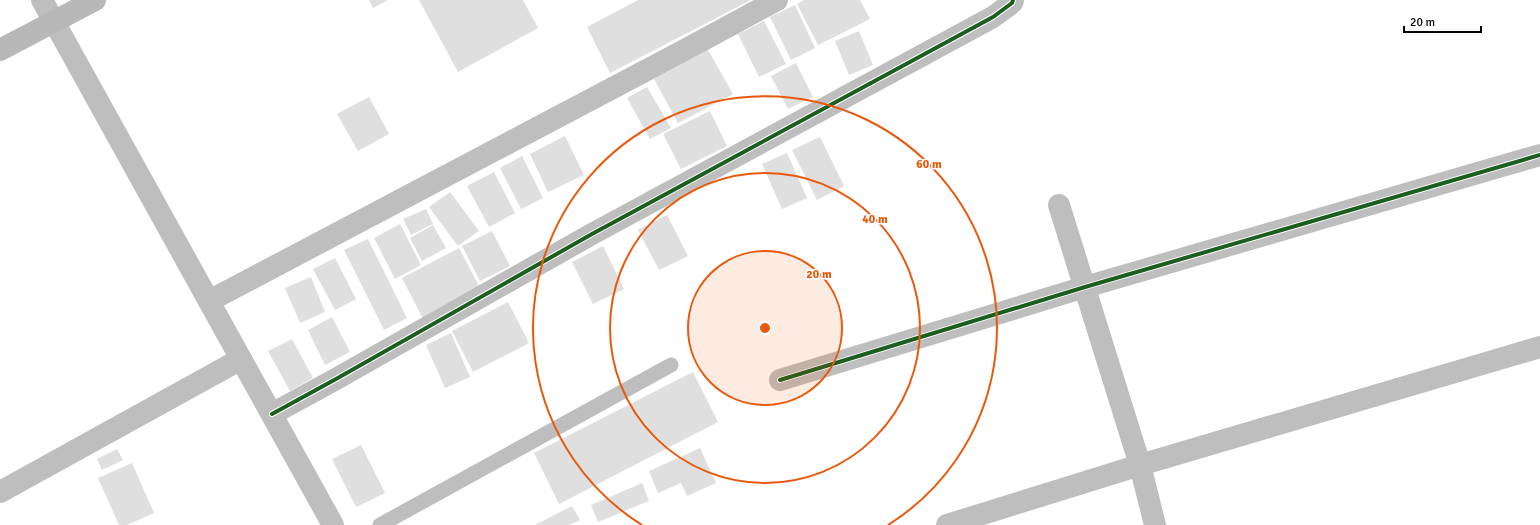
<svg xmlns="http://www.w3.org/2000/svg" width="1540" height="525" font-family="Signika,sans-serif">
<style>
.building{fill:#dfdfdf}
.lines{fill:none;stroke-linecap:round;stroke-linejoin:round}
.lane{stroke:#bebebe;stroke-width:15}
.street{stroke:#bebebe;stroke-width:22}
.secondary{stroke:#b8b8b8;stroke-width:22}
.cycleway-casing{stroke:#fff;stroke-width:6}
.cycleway{stroke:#1b5e20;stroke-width:4}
.ring{fill:none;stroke:#e8590c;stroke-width:2}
.centre{fill:#e8590c;stroke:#fff;stroke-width:2}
.ring-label{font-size:12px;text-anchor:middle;font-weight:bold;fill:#e8590c;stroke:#fff;stroke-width:3;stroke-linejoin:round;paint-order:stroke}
</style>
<rect width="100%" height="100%" fill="#fff"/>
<!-- building -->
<g class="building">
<polygon points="369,0 388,0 373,8"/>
<polygon points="419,0 523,0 538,28 458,72"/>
<polygon points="638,0 751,0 610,73 587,27"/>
<polygon points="804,0 860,0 870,19 818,45 797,4"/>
<polygon points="795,5 815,48 791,60 770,17"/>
<polygon points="764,21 786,64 759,77 738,34"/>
<polygon points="859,31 873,65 849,75 835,41"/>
<polygon points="708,50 733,94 678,123 654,79"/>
<polygon points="796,63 813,97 788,109 771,76"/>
<polygon points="647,87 671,128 650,139 627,98"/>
<polygon points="369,97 389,134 358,151 337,114"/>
<polygon points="710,111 727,146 681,169 663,134"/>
<polygon points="565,136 584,175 548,192 530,154"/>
<polygon points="820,137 844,186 817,200 792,150"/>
<polygon points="787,153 807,198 782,209 762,164"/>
<polygon points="522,156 543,198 521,209 500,168"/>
<polygon points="494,172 515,213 489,227 467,186"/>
<polygon points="450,192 479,231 458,246 429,207"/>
<polygon points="426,209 433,224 411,235 403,219"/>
<polygon points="667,215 688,256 659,270 638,230"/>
<polygon points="400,224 421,265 395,279 374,238"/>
<polygon points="433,225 446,248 422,261 410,238"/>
<polygon points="492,231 510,266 480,281 462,246"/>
<polygon points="368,239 407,318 384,330 344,250"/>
<polygon points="603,246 624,289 593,304 572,262"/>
<polygon points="459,248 481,290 423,319 402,278"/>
<polygon points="335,258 356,299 335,310 313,269"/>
<polygon points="311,277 325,312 300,323 285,288"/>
<polygon points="508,302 529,343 473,372 452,331"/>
<polygon points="332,317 350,352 325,365 308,330"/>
<polygon points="451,333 470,377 445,388 426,345"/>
<polygon points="292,339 313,378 290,391 268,351"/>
<polygon points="693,372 718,422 559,504 534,453"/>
<polygon points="361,445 385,493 356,507 332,459"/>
<polygon points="700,448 716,483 687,496 681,483 658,493 649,471"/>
<polygon points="117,449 123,460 102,470 97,459"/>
<polygon points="132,463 154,513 127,525 119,525 98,478"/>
<polygon points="642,483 649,501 598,522 591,505"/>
<polygon points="572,506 580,520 569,525 535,525"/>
</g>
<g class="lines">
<!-- lane -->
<polyline class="lane" points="380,525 671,365"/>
<!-- street -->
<g class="street">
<polyline points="42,0 333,525"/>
<polyline points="1059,205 1140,465 1155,525"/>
<polyline points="209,301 679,53 777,0"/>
<polyline points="780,380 1085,287 1540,155"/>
<polyline points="272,414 336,379 592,234 993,17 1012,3 1013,0"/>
<polyline points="0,492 241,359"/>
<polyline points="947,525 1140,465 1540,347"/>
</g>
<!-- secondary -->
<polyline class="secondary" points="0,50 95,0"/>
<defs>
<g id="cycleway">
<polyline points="780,380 1085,287 1540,155"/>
<polyline points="272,414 336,379 592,234 993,17 1012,3 1013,0"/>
</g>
</defs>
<!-- cycleway casing -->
<use href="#cycleway" class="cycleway-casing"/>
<!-- cycleway -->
<use href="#cycleway" class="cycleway"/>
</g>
<!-- distance rings -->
<circle cx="765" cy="328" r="77" fill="#e8590c" fill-opacity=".12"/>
<g class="ring">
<circle cx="765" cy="328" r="77"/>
<circle cx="765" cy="328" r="155"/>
<path d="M642 525A232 232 0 1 1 888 525"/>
</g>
<circle cx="765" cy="328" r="6" class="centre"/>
<g class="ring-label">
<text x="929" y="168">60 m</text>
<text x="875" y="223">40 m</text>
<text x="819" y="278">20 m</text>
</g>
<!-- scale -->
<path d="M1404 26v6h77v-6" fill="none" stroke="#000000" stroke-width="2"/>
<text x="1410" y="26" font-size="12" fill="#000000" stroke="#ffffff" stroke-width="3" paint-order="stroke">20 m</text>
</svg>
